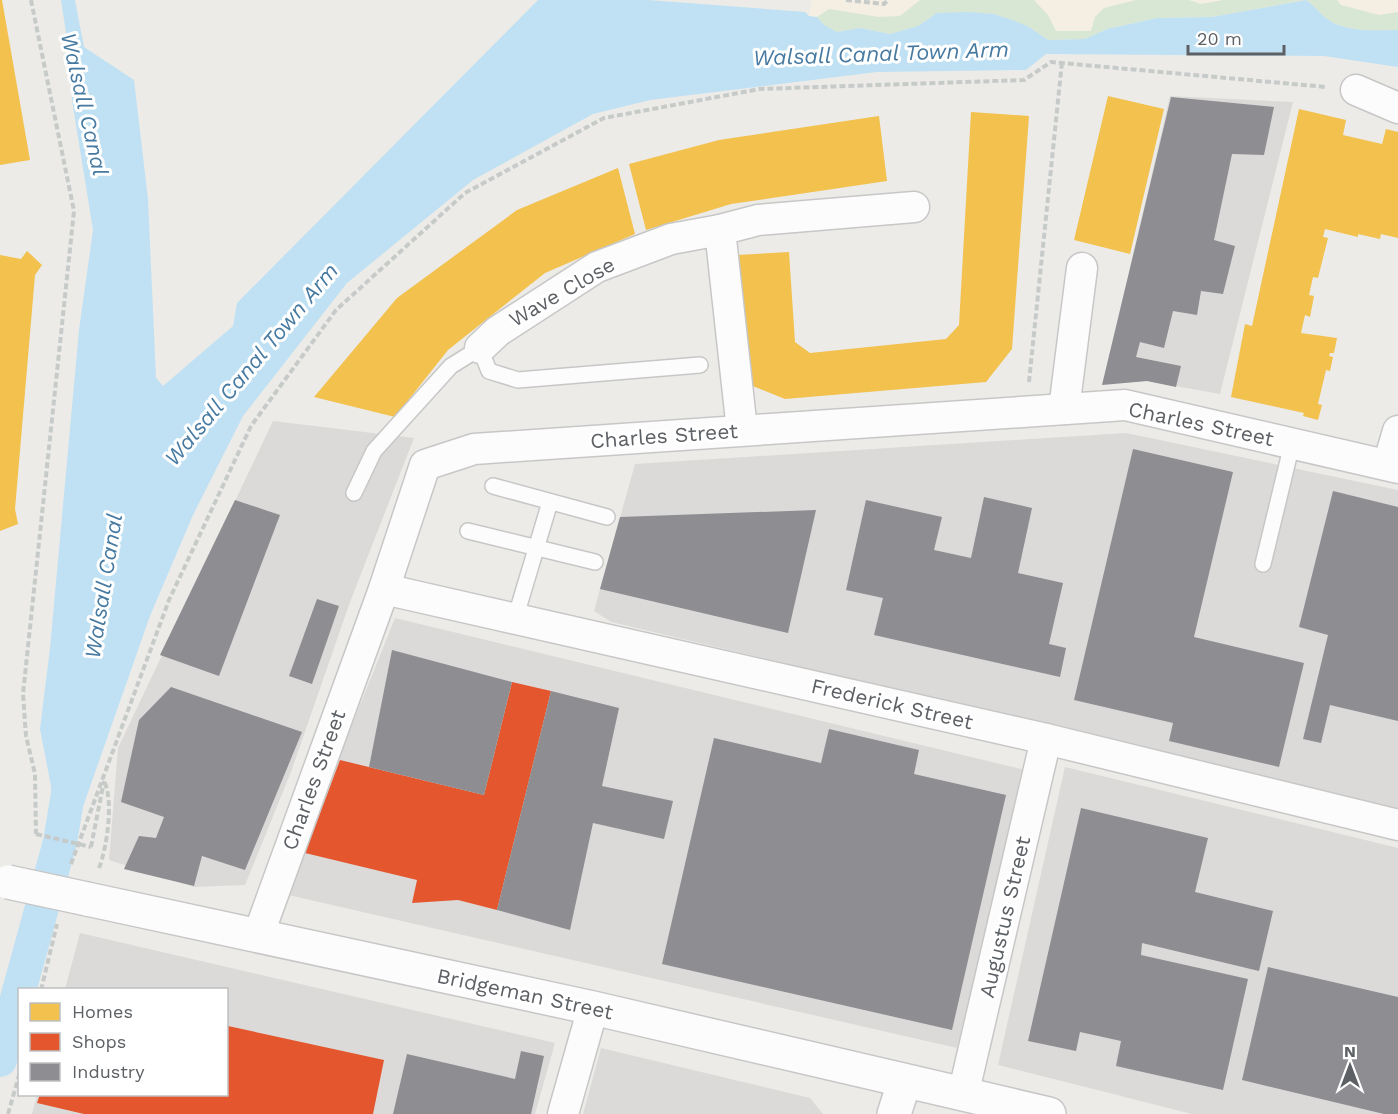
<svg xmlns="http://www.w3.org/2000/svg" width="1398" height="1114" font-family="'Work Sans',sans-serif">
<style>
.commercial{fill:#f4efe2}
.industrial{fill:#dcdad8}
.green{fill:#d8e7d4}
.water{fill:#bfe1f3}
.homes{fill:#f2c14e}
.shops{fill:#e4572e}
.industry{fill:#8d8d92}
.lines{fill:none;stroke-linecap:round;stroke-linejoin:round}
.canal{stroke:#bfe1f3;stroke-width:34}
.service-casing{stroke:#c7c7c7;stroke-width:18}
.minor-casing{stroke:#c7c7c7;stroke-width:33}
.tertiary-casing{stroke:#c7c7c7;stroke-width:36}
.path{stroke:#c6cbc9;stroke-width:4;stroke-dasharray:6 3;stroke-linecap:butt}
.service{stroke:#fcfcfc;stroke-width:15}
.minor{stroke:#fcfcfc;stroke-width:30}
.tertiary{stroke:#fcfcfc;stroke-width:33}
.tertiary-bridge-casing{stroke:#c7c7c7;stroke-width:36;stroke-linecap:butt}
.path-bridge{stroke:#c6cbc9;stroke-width:4;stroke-dasharray:6 3;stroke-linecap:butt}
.tertiary-bridge{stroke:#fcfcfc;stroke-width:33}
.labels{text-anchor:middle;stroke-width:6;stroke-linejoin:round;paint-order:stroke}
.street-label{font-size:21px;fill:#5d6165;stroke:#fff}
.water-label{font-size:22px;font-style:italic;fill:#477aa1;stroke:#fff}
</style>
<rect width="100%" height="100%" fill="#ecebe8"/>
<!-- commercial -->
<g class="commercial">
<polygon points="812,0 1305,0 1085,39 809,17"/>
<polygon points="1306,0 1398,0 1398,30 1318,7"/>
</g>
<!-- industrial -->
<g class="industrial">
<polygon points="1170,96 1293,102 1220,394 1147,381 1103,384"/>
<polygon points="273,421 414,438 350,602 291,772 245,885 194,887 109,860 118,748"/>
<polygon points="1126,433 1398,490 1398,809 611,622 594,611 635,464"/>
<polygon points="395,618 1025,770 957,1048 284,894"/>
<polygon points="1065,767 1398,848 1398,1114 1192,1114 998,1065"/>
<polygon points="80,933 555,1043 535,1114 32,1114 37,1095 226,1094 226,990 65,989"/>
<polygon points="601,1048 810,1098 823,1114 583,1114"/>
</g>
<!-- green -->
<g class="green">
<polygon points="920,0 1034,0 1048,15 1056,31 1091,31 1095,17 1104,8 1136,0 1189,0 1201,4 1223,0 1305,0 1212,17 1157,18 1107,29 1085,39 1048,40 1029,27 994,14 937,13 918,26 890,34 860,28 837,32 824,25 817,17 829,9 879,17 900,16"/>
<path d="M1306,0h31l4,5 38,10 19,-3v18c-22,0 -52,3 -71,-11 -8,-6 -12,-13 -21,-19z"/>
</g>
<!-- water -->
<path class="water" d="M61,0h14l9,47 50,33 14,119 8,179 7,8 70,-60 4,-23 301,-303h110l157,12 4,4 8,1 7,8 13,7 23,-4 30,6 28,-8 19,-13 31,-1 26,2 21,7 14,6 19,13 37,-1 22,-10 50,-11 55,-1 94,-17c9,6 13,13 21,19 19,14 49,11 71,11v37l-74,-11 -278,-2 -20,16 -149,2 -227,28 -57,14 -120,66 -126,103 -104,133 -50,99 -43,101 -78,222 -17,-4 -4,-48 -11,-57 10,-81 29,-318 14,-100 -21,-130 -3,-48z"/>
<!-- homes -->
<g class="homes">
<polygon points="0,0 2,0 30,160 0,165"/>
<polygon points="1108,96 1164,109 1130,254 1074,240"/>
<polygon points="1299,109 1346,120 1343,135 1382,144 1386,129 1398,132 1398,238 1381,234 1380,239 1358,234 1358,237 1325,229 1323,237 1328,238 1318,278 1313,277 1309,295 1314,296 1310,317 1305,315 1301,333 1337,338 1334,353 1330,353 1329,356 1333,357 1330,371 1326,370 1318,404 1322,405 1318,420 1303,416 1304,413 1231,397 1245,324 1252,326"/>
<polygon points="971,112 1029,116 1012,349 986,382 785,399 745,383 737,255 789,252 795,342 810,353 946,339 959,325"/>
<polygon points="879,116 887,181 731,204 646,230 629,164 719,140"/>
<polygon points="618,168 635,234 545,273 448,350 395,417 314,397 397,298 517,210"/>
<polygon points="27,251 42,265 35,275 15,509 18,524 0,531 0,255 21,259"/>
</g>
<!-- shops -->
<g class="shops">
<polygon points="512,682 551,691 497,910 458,900 412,903 417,880 305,853 340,760 484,795"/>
<polygon points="228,1026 384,1060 373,1114 84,1114 37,1103 40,1094 226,1094"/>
</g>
<!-- industry -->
<g class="industry">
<polygon points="1171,97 1274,107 1264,155 1232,154 1214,240 1235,246 1223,294 1201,291 1197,315 1173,311 1164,348 1140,342 1136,357 1181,366 1176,387 1147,381 1102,385"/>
<polygon points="1133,449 1233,472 1194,637 1304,663 1279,767 1169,741 1173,723 1074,700"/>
<polygon points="1333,491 1398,507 1398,721 1330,705 1321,743 1303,739 1328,635 1299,627"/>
<polygon points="984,497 1032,508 1018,573 1063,583 1049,644 1066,648 1060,677 874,635 883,598 846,590 866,500 942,517 934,550 971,558"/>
<polygon points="235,500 280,515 219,676 160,655"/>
<polygon points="816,510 788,633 600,589 620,517"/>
<polygon points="317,599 339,606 312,684 289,676"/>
<polygon points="392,650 512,682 484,795 369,767"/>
<polygon points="171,687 302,732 245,870 202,856 194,886 124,869 139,836 156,838 164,817 121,802 139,720"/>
<polygon points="551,691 619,708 602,786 673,801 664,839 593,823 570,930 497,910"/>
<polygon points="829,729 919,750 914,774 1006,795 952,1030 662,964 714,738 821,763"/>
<polygon points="1081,808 1208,838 1195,892 1273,911 1259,971 1142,943 1141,955 1248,979 1223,1090 1116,1066 1121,1041 1080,1032 1076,1051 1028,1041"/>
<polygon points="1268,967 1398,997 1398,1114 1384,1114 1242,1080"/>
<polygon points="521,1051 544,1056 531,1114 393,1114 407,1054 515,1079"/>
</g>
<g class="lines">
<!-- canal -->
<polyline class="canal" points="0,1060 60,842 69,788"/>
<defs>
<g id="service">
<polyline points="493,486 607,517"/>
<polyline points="354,493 374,451 451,366 480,348 489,371 518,380 700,365"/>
<polyline points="468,531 595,562"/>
<polyline points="1263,564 1292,444"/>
<polyline points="515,619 550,502"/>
</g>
<g id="minor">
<polyline points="1356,90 1398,108"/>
<polyline points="480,348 498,331 597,267 671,239 720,230"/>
<polyline points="1064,409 1082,268"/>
<polyline points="742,430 720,230 758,220 914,207"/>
<polyline points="1388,465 1398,431"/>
<polyline points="384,589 1046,739 1398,825"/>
<polyline points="258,936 384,589 425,465 474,449 1125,405 1398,468"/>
<polyline points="963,1095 1046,739"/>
<polyline points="563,1114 593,1008"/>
</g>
<g id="tertiary">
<polyline points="87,899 593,1008 1049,1114"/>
<polyline points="894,1114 904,1083"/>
</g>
</defs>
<!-- service casing -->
<use href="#service" class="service-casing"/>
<!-- minor casing -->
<use href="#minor" class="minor-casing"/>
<!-- tertiary casing -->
<use href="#tertiary" class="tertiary-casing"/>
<!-- path -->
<g class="path">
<polyline points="31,0 74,211 23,694 26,736 35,774 36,834"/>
<polyline points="846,0 884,4 888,0"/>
<polyline points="1029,382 1062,62"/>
<polyline points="91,847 104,781"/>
<polyline points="71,864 169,600 251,426 336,310 465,193 604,118 760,89 1024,80 1051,62 1326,87"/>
<path d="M99,868c8,-20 15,-68 5,-87"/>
<polyline points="41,990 57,924"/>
<polyline points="8,1114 20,1072"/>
</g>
<!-- service -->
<use href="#service" class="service"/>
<!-- minor -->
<use href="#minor" class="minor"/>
<!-- tertiary -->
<use href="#tertiary" class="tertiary"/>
<defs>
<polyline id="tertiary-bridge" points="8,882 87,899"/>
</defs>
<!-- tertiary-bridge casing -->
<use href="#tertiary-bridge" class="tertiary-bridge-casing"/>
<!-- path-bridge -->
<polyline class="path-bridge" points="36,834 91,847"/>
<!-- tertiary-bridge -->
<use href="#tertiary-bridge" class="tertiary-bridge"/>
</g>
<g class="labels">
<!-- street labels -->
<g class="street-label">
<text transform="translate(562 292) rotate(-30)" y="7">Wave Close</text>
<text transform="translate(1201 424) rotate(12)" y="7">Charles Street</text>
<text transform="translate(664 436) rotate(-4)" y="7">Charles Street</text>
<text transform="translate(892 704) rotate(13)" y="7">Frederick Street</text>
<text transform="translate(314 780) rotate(-70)" y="7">Charles Street</text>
<text transform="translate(1005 917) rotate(-77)" y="7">Augustus Street</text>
<text transform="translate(525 994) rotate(12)" y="7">Bridgeman Street</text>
</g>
<!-- water labels -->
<g class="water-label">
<text transform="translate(881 53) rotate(-2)" y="8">Walsall Canal Town Arm</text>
<text transform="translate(85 104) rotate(77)" y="8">Walsall Canal</text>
<text transform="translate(251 364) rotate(-50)" y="8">Walsall Canal Town Arm</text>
<text transform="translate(103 586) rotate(-81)" y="8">Walsall Canal</text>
</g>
</g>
<!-- legend -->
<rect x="18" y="988" width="210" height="108" fill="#ffffff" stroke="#bec0c1" stroke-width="1.5"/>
<rect x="30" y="1003" width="30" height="18" fill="#f2c14e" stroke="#bec0c1" stroke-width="1.5"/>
<text x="72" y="1018" font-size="18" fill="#5d6165">Homes</text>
<rect x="30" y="1033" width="30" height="18" fill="#e4572e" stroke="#bec0c1" stroke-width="1.5"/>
<text x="72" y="1048" font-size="18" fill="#5d6165">Shops</text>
<rect x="30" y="1063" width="30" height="18" fill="#8d8d92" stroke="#bec0c1" stroke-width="1.5"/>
<text x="72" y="1078" font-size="18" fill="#5d6165">Industry</text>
<!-- north arrow -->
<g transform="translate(1350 1066)" stroke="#ffffff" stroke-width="4.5" paint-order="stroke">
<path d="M0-4.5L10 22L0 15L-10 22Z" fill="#5d6165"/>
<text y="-9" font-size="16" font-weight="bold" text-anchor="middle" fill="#5d6165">N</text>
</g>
<!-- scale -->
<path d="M1188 45v9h96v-9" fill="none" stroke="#5d6165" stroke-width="3"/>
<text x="1197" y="45" font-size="18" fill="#5d6165" stroke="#ffffff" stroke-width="4.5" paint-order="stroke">20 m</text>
</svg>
